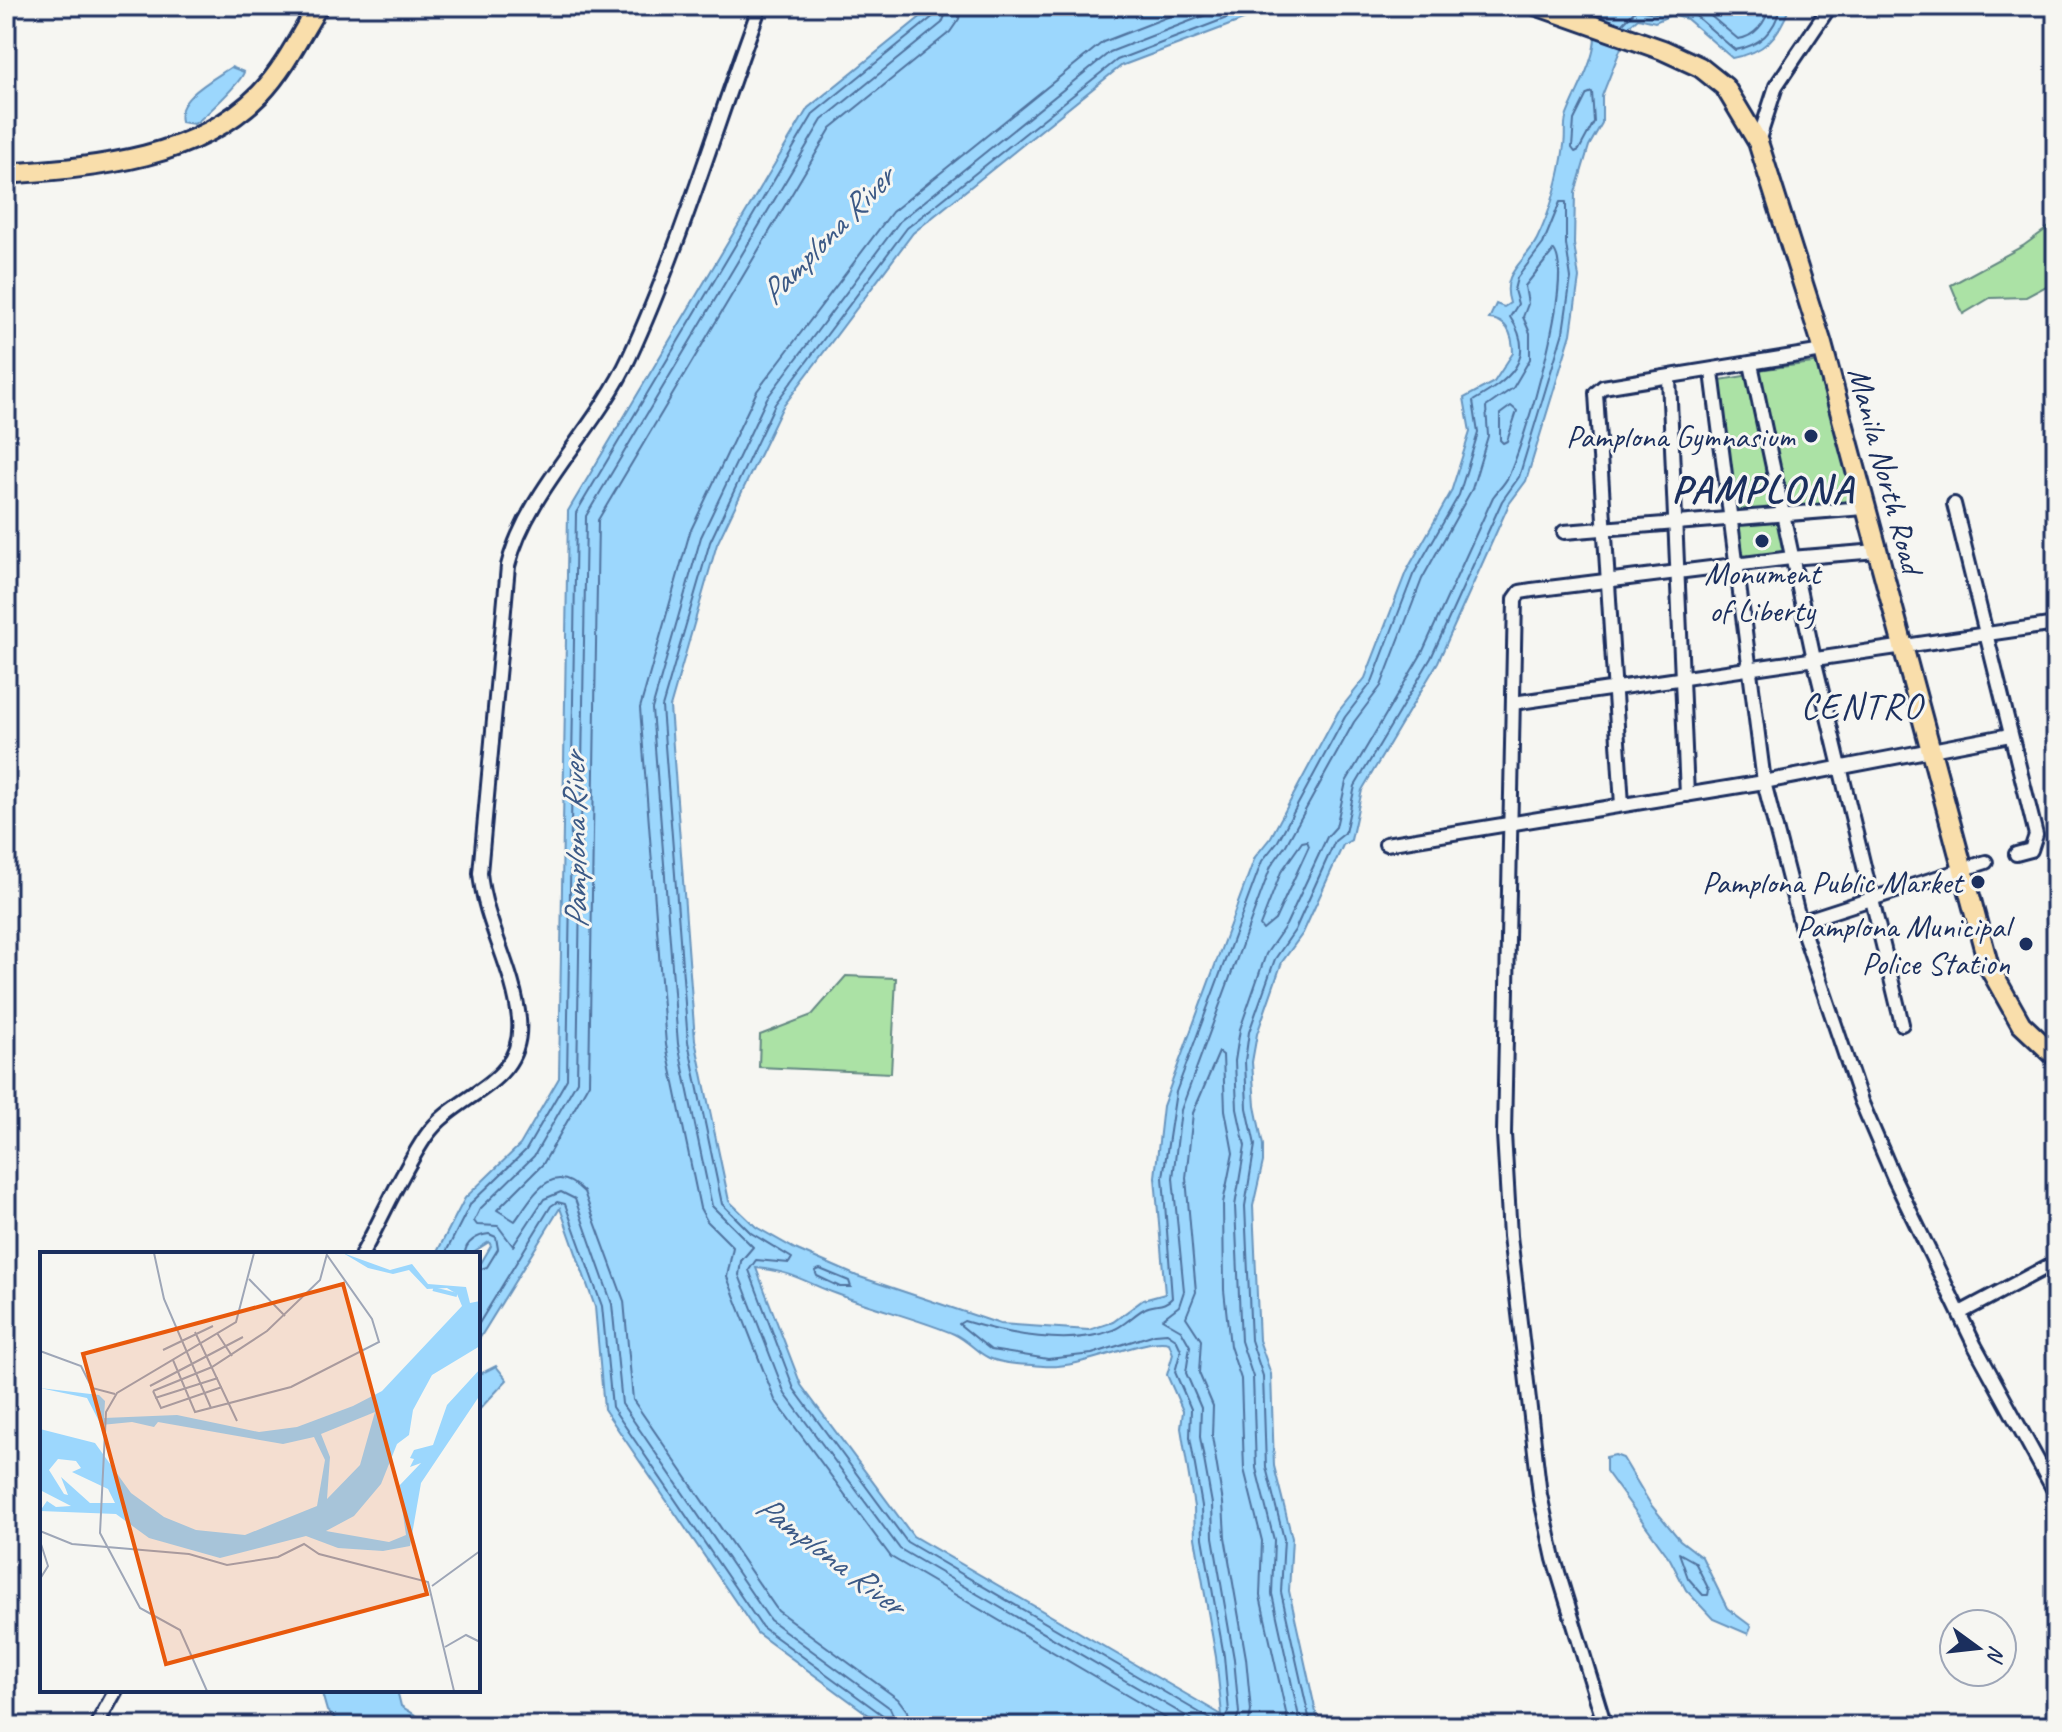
<svg xmlns="http://www.w3.org/2000/svg" width="2062" height="1732" font-family="Caveat,sans-serif">
<style>
.green{fill:#abe2a5;stroke:#638882;stroke-width:2}
.water{fill:#9cd7fd;stroke:#6894bd;stroke-width:2;fill-rule:evenodd}
.lines{fill:none;stroke-linecap:round;stroke-linejoin:round}
.shore{stroke:#4f729e;stroke-width:2}
.minor-casing{stroke:#1b2f5e;stroke-width:18}
.highway-casing{stroke:#1b2f5e;stroke-width:24}
.minor{stroke:#f6f6f2;stroke-width:12}
.highway{stroke:#f9deab;stroke-width:18}
.poi-dot{fill:#1b2f5e;stroke:#f6f6f2;stroke-width:3}
.labels{text-anchor:middle;stroke-width:6;stroke-linejoin:round;paint-order:stroke}
.poi-label{font-size:32px;fill:#1b2f5e;stroke:#f6f6f2;text-anchor:end}
.street-label{font-size:32px;fill:#1b2f5e;stroke:#f6f6f2}
.water-label{font-size:34px;font-style:italic;fill:#3b5986;stroke:#f6f6f2}
.quarter-label{font-size:36px;letter-spacing:2px;fill:#1b2f5e;stroke:#f6f6f2}
.district-label{font-size:40px;font-weight:bold;letter-spacing:2px;fill:#1b2f5e;stroke:#f6f6f2}
.inset-river{fill:none;stroke:#9cd7fd;stroke-width:4}
.inset-road{fill:none;stroke:#9ea6b7;stroke-width:2}
.view{fill:#e8590c;fill-opacity:0.15;stroke:#e8590c;stroke-width:4}
.inset-edge{fill:none;stroke:#1b2f5e;stroke-width:4}
</style>
<rect width="100%" height="100%" fill="#f6f6f2"/>
<filter id="ink" filterUnits="userSpaceOnUse"><feTurbulence type="fractalNoise" baseFrequency=".0125" numOctaves="2"/><feDisplacementMap in="SourceGraphic" scale="16" xChannelSelector="R" yChannelSelector="G"/><feConvolveMatrix kernelMatrix="1 2 1 2 8 2 1 2 1" color-interpolation-filters="sRGB"/></filter>
<g filter="url(#ink)">
<!-- green -->
<g class="green">
<polygon points="2056,222 2056,281 2026,297 1990,298 1963,314 1951,285 2023,246"/>
<polygon points="1821,362 1835,406 1855,508 1788,509 1758,370"/>
<polygon points="1750,375 1776,512 1734,513 1720,380"/>
<polygon points="1779,518 1784,553 1742,559 1738,524"/>
<polygon points="846,976 896,978 891,1073 759,1067 760,1035 812,1015"/>
</g>
<!-- water -->
<g class="water">
<path d="M934,6h346l-159,60 -208,167 -131,175 -65,136 -47,163 25,333 34,161 27,26 39,22 62,27 143,48 89,6 24,-8 30,-22 22,-6 -10,-117 8,-71 92,-249 16,-20 67,-125 27,-34 41,-106 45,-80 19,-60 -6,-34 30,-16 19,-29c0,-17 -5,-33 -24,-34l7,-15 8,3 6,-4c-10,-31 15,-40 27,-64 14,-29 23,-62 27,-94 2,-10 -1,-20 3,-30 14,-36 41,-71 21,-109h202c-11,30 -25,47 -58,52l-45,-39 -16,-4 -16,7 -17,-4 -8,7 -28,71v27l-13,23 -14,47 -1,51 5,34 -8,56 -45,147 -17,23 -71,158 -76,128 -11,50 -8,5 -40,88 -21,29 -25,72 -5,28 3,44 8,39v17l-10,44 6,134 12,34 3,92 18,72 -3,53 30,135h-435l-127,-93 -153,-224 -9,-102 -35,-99 -82,133v-73l13,-22 -2,-4 -19,12h-34l29,-56 55,-53 39,-67 9,-567 240,-403zM756,1268c39,4 48,14 81,26 39,15 79,24 117,40 15,7 23,19 35,24 16,7 37,6 54,8 39,4 102,-30 126,-23l4,11 -6,21 16,36 -2,17 13,79 1,31 21,119 6,58 -309,-179 -112,-151z"/>
<path d="M231,67l13,5c-3,10 -39,45 -50,52l-13,-2c-6,-24 33,-43 50,-55z"/>
<polygon points="496,1366 507,1380 478,1411 478,1375"/>
<polygon points="1615,1455 1623,1458 1651,1505 1680,1540 1702,1557 1727,1608 1751,1626 1748,1634 1713,1619 1686,1590 1670,1559 1606,1471 1606,1457"/>
<polygon points="321,1690 397,1690 401,1706 433,1726 343,1726 327,1711"/>
</g>
<g class="lines">
<!-- shore -->
<g class="shore">
<path d="M1258,6l-141,54 -210,168 -132,176 -65,138 -48,165 26,335 34,162 29,29 41,25 -3,5 -33,-3 -7,10 45,119 113,153 307,179h10l5,-9 -5,-56 -21,-118 -1,-32 -12,-69 1,-28 -16,-37 6,-22 -5,-11 -9,-6 -12,1 -63,20 -44,5 -57,-9 -32,-26 5,-3c43,13 106,26 149,9 12,-5 20,-15 31,-21 10,-6 19,-1 28,-11l-9,-121 13,-85 86,-231 16,-20 67,-124 27,-35 41,-107 46,-80 19,-62 -5,-32c34,-20 66,-41 37,-84l8,-13 -4,-14 3,-12 26,-34 17,-42h6v42l5,34 -8,54 -44,145 -17,24 -71,157 -76,128 -10,47 -10,8 -40,89 -20,29 -26,73 -4,29 2,47 8,37 -10,61 6,134 12,36 3,91 18,72 -3,53 30,134"/>
<path d="M1699,6l39,33c17,-2 28,-17 32,-33"/>
<path d="M1622,24l14,-14 20,3 16,-5 18,3 45,39c25,-4 40,-20 46,-44"/>
<polygon points="1592,92 1594,122 1579,150 1575,152 1572,148 1574,120 1587,94"/>
<polygon points="1511,406 1517,411 1507,441 1503,443 1500,440 1500,414"/>
<polygon points="1307,841 1309,846 1275,920 1263,930 1260,926 1281,872 1302,842"/>
<polyline points="445,1254 471,1203 526,1150 567,1079 576,513 814,113 935,15 939,6"/>
<path d="M465,1254c0,-12 13,-19 24,-20l7,3 2,12 -11,18 -9,3"/>
<polygon points="820,1269 849,1281 851,1287 840,1287 817,1276 815,1271"/>
<polyline points="478,1325 551,1206 557,1202 565,1204 602,1306 612,1407 762,1627 884,1716 888,1726"/>
<polygon points="1679,1553 1695,1562 1709,1590 1708,1595 1703,1595 1688,1578"/>
<polyline points="898,1726 890,1708 770,1620 622,1404 612,1304 575,1199 561,1192 544,1199 513,1246 498,1226 477,1225 474,1221 480,1209 534,1156 577,1081 586,516 822,120 942,23 949,6"/>
<path d="M910,1726l-3,-15 -9,-12 -120,-88 -145,-211 -9,-99 -40,-109c-33,-34 -52,6 -69,29l-18,-11 46,-46 46,-81 9,-563 233,-392 119,-96 9,-13 2,-13"/>
<polyline points="1179,1726 891,1557 775,1400 727,1277 733,1247 707,1221 700,1208 666,1045 640,708 690,532 757,391 892,212 1103,42 1196,6"/>
<polyline points="1203,1726 900,1549 785,1394 739,1275 741,1261 753,1247 712,1206 678,1044 652,709 701,537 767,398 900,221 1110,52 1229,6"/>
<path d="M1234,1726l5,-13 -5,-54 -21,-122 -1,-33 -12,-67 1,-29 -15,-35 4,-27 -9,-16 -19,-11 17,-13 5,-15 -11,-113 8,-68 90,-244 15,-21 68,-123 27,-36 41,-107 50,-90 16,-53 -2,-29 27,-19 17,-29v-26l-7,-16 5,-13 -3,-18 29,-36c21,27 -30,194 -46,227 -4,8 -10,13 -15,20l-71,156 -76,129 -10,45 -9,10 -41,88 -20,29 -26,75 -5,32 2,48 8,37 -10,60 6,135 12,36 3,91 18,72 -2,54 29,132"/>
<polyline points="1248,1726 1251,1711 1246,1658 1225,1537 1223,1503 1212,1436 1213,1406 1199,1373 1201,1340 1186,1317 1196,1292 1186,1178 1193,1113 1219,1052 1223,1055 1225,1110 1233,1153 1223,1203 1224,1290 1230,1346 1241,1379 1244,1469 1262,1541 1260,1596 1289,1726"/>
</g>
<defs>
<g id="minor">
<polyline points="1758,142 1776,86 1830,6"/>
<polyline points="1751,364 1814,659 1902,1024"/>
<polyline points="1712,372 1764,782 1800,922 1861,1101 1894,1178 1975,1346 2056,1494"/>
<polyline points="1669,378 1687,795"/>
<polyline points="1954,504 2036,835 2031,850 2016,854"/>
<polyline points="1564,532 1864,508"/>
<polyline points="1513,703 2056,624"/>
<polyline points="1622,805 1596,393 1603,387 1823,351"/>
<polyline points="1386,844 1764,782 2010,735"/>
<polyline points="1800,922 1986,862"/>
<path d="M362,1254c21,-38 39,-81 64,-118 30,-44 99,-50 93,-117 -5,-51 -34,-95 -39,-146l28,-307c18,-74 88,-136 121,-208 51,-110 88,-237 131,-352"/>
<polyline points="1960,1313 2056,1262"/>
<polyline points="96,1726 116,1690"/>
<polyline points="1605,1726 1554,1559 1540,1495 1510,1236 1504,1134 1515,599 1520,592 1532,590 1791,558 1877,551"/>
</g>
<g id="highway">
<polyline points="1538,6 1663,50 1700,67 1725,87 1758,142 1822,344 1989,967 2021,1024 2056,1057"/>
<path d="M6,174c87,-7 188,-13 254,-80 24,-25 40,-58 58,-88"/>
</g>
</defs>
<!-- minor casing -->
<use href="#minor" class="minor-casing"/>
<!-- highway casing -->
<use href="#highway" class="highway-casing"/>
<!-- minor -->
<use href="#minor" class="minor"/>
<!-- highway -->
<use href="#highway" class="highway"/>
</g>
</g>
<!-- markers -->
<g class="poi-dot">
<circle cx="1811" cy="436" r="8"/>
<circle cx="1762" cy="541" r="8"/>
<circle cx="1978" cy="882" r="8"/>
<circle cx="2026" cy="944" r="8"/>
</g>
<g class="labels">
<!-- poi labels -->
<g class="poi-label">
<text x="1795" y="447">Pamplona Gymnasium</text>
<text x="1762" y="584" text-anchor="middle">Monument<tspan x="1762" dy="37">of Liberty</tspan></text>
<text x="1962" y="893">Pamplona Public Market</text>
<text x="2010" y="937">Pamplona Municipal<tspan x="2010" dy="37">Police Station</tspan></text>
</g>
<!-- street labels -->
<g class="street-label">
<text transform="translate(1886 470) rotate(75)" y="11">Manila North Road</text>
</g>
<!-- water labels -->
<g class="water-label">
<text transform="translate(826 235) rotate(-46)" y="12">Pamplona River</text>
<text transform="translate(574 841) rotate(-91)" y="12">Pamplona River</text>
<text transform="translate(831 1554) rotate(37)" y="12">Pamplona River</text>
</g>
<!-- quarter labels -->
<g class="quarter-label">
<text x="1862" y="718">CENTRO</text>
</g>
<!-- district labels -->
<g class="district-label">
<text x="1763" y="502">PAMPLONA</text>
</g>
</g>
<!-- overview -->
<g transform="translate(40 1252)">
<rect width="440" height="440" fill="#f6f6f2"/>
<path d="M303,1l47,17 22,-6 16,20 38,3 4,16 10,-2v45l-48,29 -19,35 -4,25 -12,9 -16,40 -27,32 -28,15 63,11 17,-7 -7,-49 22,-23 -11,4 4,-8 -4,-1 4,-8 19,-5 14,-40 33,-36v26l-59,88 -11,63 -27,5 -45,-3 -32,-12 -86,22 -71,-20 -33,-24 -76,-3 7,-10 9,6 15,-1 -31,-16v-61l55,14 36,50 33,24 32,13 49,5 72,-29 8,-46 -11,-23 -31,7 -125,-22 -4,5 -22,-5 -31,3 -14,-27 -47,-10 59,7 6,6 -1,17 73,-3 82,17 38,-5 56,-21 29,-15 80,-85 -5,-12 -10,-6 -20,1 -18,-19 -16,4 -25,-6zM335,160l-15,53 -33,34 3,-42 -9,-23zM18,207l18,2 5,7 -9,4 36,17 7,14h-25l-29,-26 7,18 -4,-1 -15,-24z" fill="#9cd7fd" fill-rule="evenodd"/>
<path class="inset-river" d="M393,37l24,6"/>
<path class="inset-road" d="M114,1l10,46 47,109M209,27l36,37M155,80l42,89M177,81l15,23M123,98l50,-24M0,99l41,15 11,22 23,6M133,108l22,52 96,-25 88,-45 -7,-23 -45,-64M110,134l93,-49M113,139l59,-24 55,-36 53,-51 7,-26M113,139l8,17 61,-21M115,146l63,-20M0,279l32,13 117,10 38,11 51,-8 26,-13 15,10 109,28 26,109M0,289l8,25 -8,13M392,334l48,-35M405,395l21,-12 14,7M167,439l-27,-61 -40,-22 -40,-75 6,-121 11,-19 119,-71 18,-69"/>
<path class="view" d="M303,32l84,310 -261,70 -83,-310z"/>
<rect width="440" height="440" class="inset-edge"/>
</g>
<!-- margin -->
<rect width="2062" height="1732" fill="none" stroke="#f6f6f2" stroke-width="32"/>
<rect x="16" y="16" width="2030" height="1700" fill="none" stroke="#1b2f5e" stroke-width="3" filter="url(#ink)"/>
<!-- north arrow -->
<g transform="translate(1978 1648) rotate(105)"><circle r="38" fill="#f6f6f2" stroke="#9ea6b7" stroke-width="2"/>
<path d="M0-6L14 30L0 20L-14 30Z" fill="#1b2f5e"/>
<text y="-12" font-size="22" font-weight="bold" text-anchor="middle" fill="#1b2f5e">N</text>
</g>
</svg>
